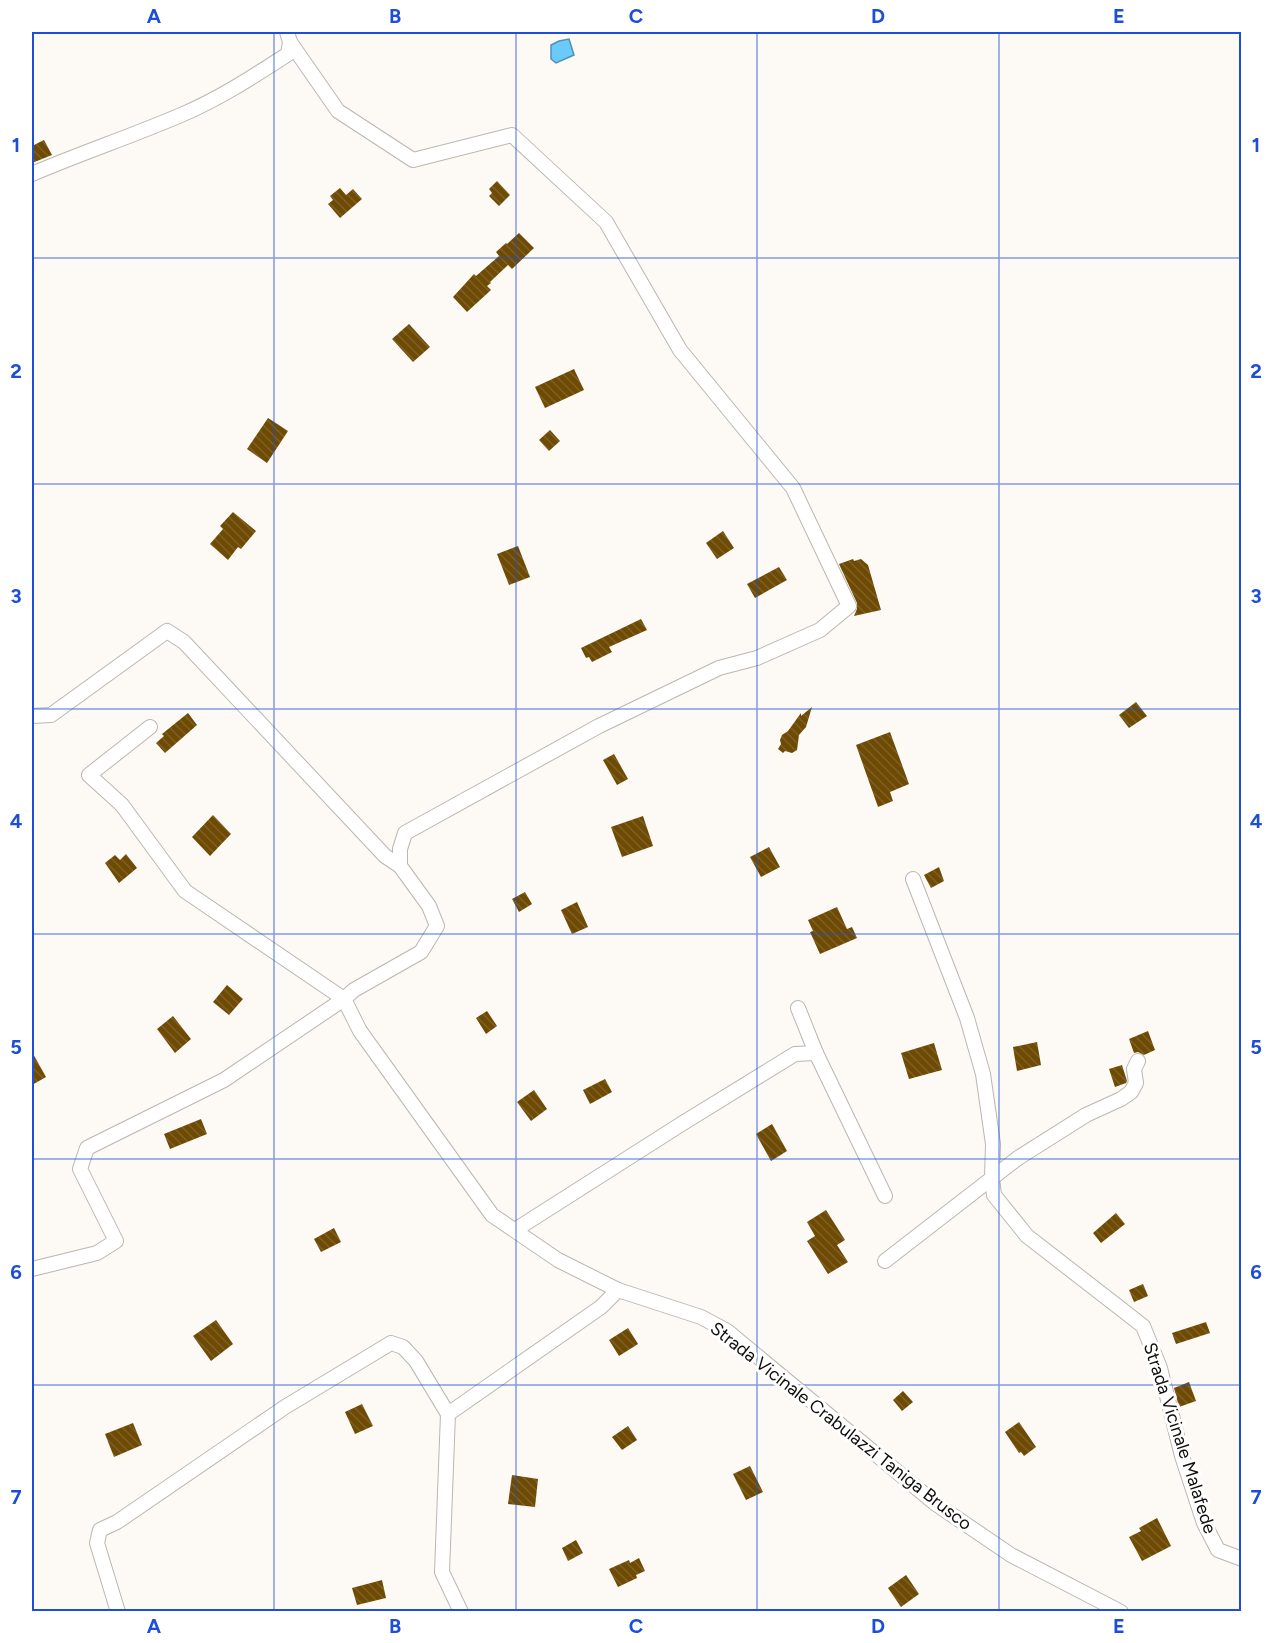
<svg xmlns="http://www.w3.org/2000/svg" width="1273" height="1643" font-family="Figtree,sans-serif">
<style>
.water{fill:#6acbfb;stroke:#4f92b3;stroke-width:1.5}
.building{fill:url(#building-back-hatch)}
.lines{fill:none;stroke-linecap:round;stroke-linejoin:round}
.minor-casing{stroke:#bab7b3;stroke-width:16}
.minor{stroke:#fff;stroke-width:14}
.grid{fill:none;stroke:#1d4ed8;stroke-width:1.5;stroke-opacity:0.55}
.labels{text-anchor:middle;stroke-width:6;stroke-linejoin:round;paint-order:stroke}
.street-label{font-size:18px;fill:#0f0e0c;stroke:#fff}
.neatline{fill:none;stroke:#1d4ed8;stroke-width:2}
.grid-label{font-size:20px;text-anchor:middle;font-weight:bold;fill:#1d4ed8}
</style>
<defs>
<pattern id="building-back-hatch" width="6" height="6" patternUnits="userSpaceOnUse" patternTransform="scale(1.5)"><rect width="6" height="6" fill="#6e4a03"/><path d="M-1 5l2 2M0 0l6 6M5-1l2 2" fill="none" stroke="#7d6027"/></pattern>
</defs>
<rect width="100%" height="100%" fill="#fdf9f5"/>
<!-- water -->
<polygon class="water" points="569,39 574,55 556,63 551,59 551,45 559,41"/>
<!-- building -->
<g class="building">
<polygon points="44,140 52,155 32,163 32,146"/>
<polygon points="497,181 510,195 499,206 489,196 492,193 489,189"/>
<polygon points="340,188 346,195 353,189 362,199 340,218 328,204 333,200 330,196"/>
<polygon points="519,233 534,248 512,269 508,265 490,282 491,283 487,286 491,290 467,312 453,297 474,274 476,276 499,256 496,252 506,243 507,244"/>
<polygon points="409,324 430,347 413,362 392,339"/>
<polygon points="574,369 584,390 545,408 535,387"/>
<polygon points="268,418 288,431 267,463 247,449"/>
<polygon points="550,430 560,441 549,451 539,440"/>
<polygon points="233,512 256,531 241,549 238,547 228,560 210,544 223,529 220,526"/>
<polygon points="723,531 734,548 717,559 706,543"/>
<polygon points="518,546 530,577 509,585 497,554"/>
<polygon points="853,559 854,561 861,559 868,565 881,610 854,616 857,609 857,603 839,564"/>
<polygon points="779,567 787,580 755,598 747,584"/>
<polygon points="641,619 647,630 609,647 612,652 592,662 589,657 586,658 581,648"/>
<polygon points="1136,702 1147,716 1129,728 1119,715"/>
<polygon points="812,707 806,727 799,735 797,750 792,753 785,751 783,753 778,749 781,744 780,740 782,735 788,731 801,713 801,716"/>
<polygon points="188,713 197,725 165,753 156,743 164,736 162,734"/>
<polygon points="890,732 909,784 890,792 893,801 878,807 856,745"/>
<polygon points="614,754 628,779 617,785 603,760"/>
<polygon points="213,815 231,834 210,856 192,837"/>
<polygon points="643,816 653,846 622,857 611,827"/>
<polygon points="769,847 780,867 761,877 750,857"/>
<polygon points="126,854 137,868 119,883 105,863 115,855 120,860"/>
<polygon points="939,867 944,881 931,888 924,875"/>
<polygon points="525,892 532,904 519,912 512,899"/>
<polygon points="577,902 588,927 572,934 561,910"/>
<polygon points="837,907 847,929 852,927 857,938 820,954 810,932 813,931 808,920"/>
<polygon points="227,985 243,999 229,1015 213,1002"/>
<polygon points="487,1011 497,1026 486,1034 476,1018"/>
<polygon points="173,1016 191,1039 175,1053 157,1029"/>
<polygon points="1148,1031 1155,1050 1144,1055 1138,1052 1134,1053 1129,1039"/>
<polygon points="1037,1042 1041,1065 1017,1071 1013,1047"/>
<polygon points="934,1043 942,1070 909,1079 901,1053"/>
<polygon points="32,1052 46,1077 32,1085"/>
<polygon points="1122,1065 1127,1081 1126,1083 1115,1087 1109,1069"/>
<polygon points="605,1079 612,1092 590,1104 583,1090"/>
<polygon points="534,1090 547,1109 531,1121 517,1102"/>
<polygon points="201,1119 207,1134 170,1149 164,1134"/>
<polygon points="772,1124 787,1151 771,1161 756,1134"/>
<polygon points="826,1210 845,1240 837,1245 848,1262 828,1274 807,1241 815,1236 807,1222"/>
<polygon points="1116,1213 1125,1224 1101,1243 1093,1233"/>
<polygon points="334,1228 341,1242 321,1252 314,1239"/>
<polygon points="1143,1284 1148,1296 1134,1302 1129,1290"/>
<polygon points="216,1320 233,1344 211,1361 193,1336"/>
<polygon points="1206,1322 1210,1333 1176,1344 1172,1333"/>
<polygon points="628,1328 638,1344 619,1356 609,1340"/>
<polygon points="1189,1382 1196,1401 1179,1407 1174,1388"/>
<polygon points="903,1391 913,1402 902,1411 893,1400"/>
<polygon points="362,1404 373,1426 355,1434 345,1412"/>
<polygon points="1019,1422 1036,1447 1024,1456 1021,1452 1019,1453 1005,1432"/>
<polygon points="133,1423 142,1445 114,1457 105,1434"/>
<polygon points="628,1426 637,1440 622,1450 612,1437"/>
<polygon points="750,1466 763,1492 746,1500 733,1474"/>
<polygon points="512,1475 538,1479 535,1507 508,1504"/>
<polygon points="1157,1518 1171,1546 1142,1561 1129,1537 1141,1531 1139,1528"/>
<polygon points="576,1540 583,1553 568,1561 562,1548"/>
<polygon points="639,1558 645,1571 636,1575 637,1578 618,1587 609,1569 629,1560 630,1563"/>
<polygon points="906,1575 919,1594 901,1607 888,1588"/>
<polygon points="382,1580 386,1598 357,1605 352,1588"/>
</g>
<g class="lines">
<defs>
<g id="minor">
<polyline points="290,42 338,111 413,160 512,135 606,222 680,350 793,488 849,606 820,630 757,658 719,668 599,726 405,833 400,849 400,866 429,906 437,926 421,952 354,990 344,999 360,1031 492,1215 558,1260 618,1290 701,1317 727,1331 936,1504 1011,1555 1121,1612"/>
<path d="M32,174c49,-21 100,-38 149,-59 38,-16 73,-39 107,-61l2,-12 -3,-10"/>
<polyline points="32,716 51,715 167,631 184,642 385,856 400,866"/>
<polyline points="913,879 967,1018 983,1074 993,1144 992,1178 994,1195 1027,1236 1143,1326 1160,1368 1182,1456 1204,1523 1218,1550 1242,1559"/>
<polyline points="798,1008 816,1053 885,1196"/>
<polyline points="515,1230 683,1123 795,1054 816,1053"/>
<polyline points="885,1261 1018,1158 1086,1115 1121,1099 1131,1092 1136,1083 1134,1069 1138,1061"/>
<polyline points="32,1269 97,1253 116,1241 80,1169 87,1148 224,1080 344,999 185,891 122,805 89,775 150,727"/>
<polyline points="118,1612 97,1543 100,1530 117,1522 285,1407 391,1343 403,1347 416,1361 448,1414"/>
<polyline points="461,1612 442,1572 448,1414 601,1307 618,1290"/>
</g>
</defs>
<!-- minor casing -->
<use href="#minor" class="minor-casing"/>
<!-- minor -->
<use href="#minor" class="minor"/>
</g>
<!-- grid -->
<path class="grid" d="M274,32v1580M516,32v1580M757,32v1580M999,32v1580M32,258h1210M32,484h1210M32,709h1210M32,934h1210M32,1159h1210M32,1385h1210"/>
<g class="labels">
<!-- street labels -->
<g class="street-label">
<text transform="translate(841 1426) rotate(38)" y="6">Strada Vicinale Crabulazzi Taniga Brusco</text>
<text transform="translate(1180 1438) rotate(72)" y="6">Strada Vicinale Malafede</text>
</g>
</g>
<!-- border -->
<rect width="1273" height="1643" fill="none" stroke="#ffffff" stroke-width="66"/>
<rect x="33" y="33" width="1207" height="1577" class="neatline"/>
<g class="grid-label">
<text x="154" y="23">A</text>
<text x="395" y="23">B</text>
<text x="636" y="23">C</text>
<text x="878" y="23">D</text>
<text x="1119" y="23">E</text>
<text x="16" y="152">1</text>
<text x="1256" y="152">1</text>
<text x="16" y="378">2</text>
<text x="1256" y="378">2</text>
<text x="16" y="603">3</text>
<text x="1256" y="603">3</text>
<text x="16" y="828">4</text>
<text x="1256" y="828">4</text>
<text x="16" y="1054">5</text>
<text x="1256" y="1054">5</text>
<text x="16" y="1279">6</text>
<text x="1256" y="1279">6</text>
<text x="16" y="1504">7</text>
<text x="1256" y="1504">7</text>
<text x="154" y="1633">A</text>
<text x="395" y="1633">B</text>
<text x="636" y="1633">C</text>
<text x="878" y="1633">D</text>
<text x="1119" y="1633">E</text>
</g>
</svg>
